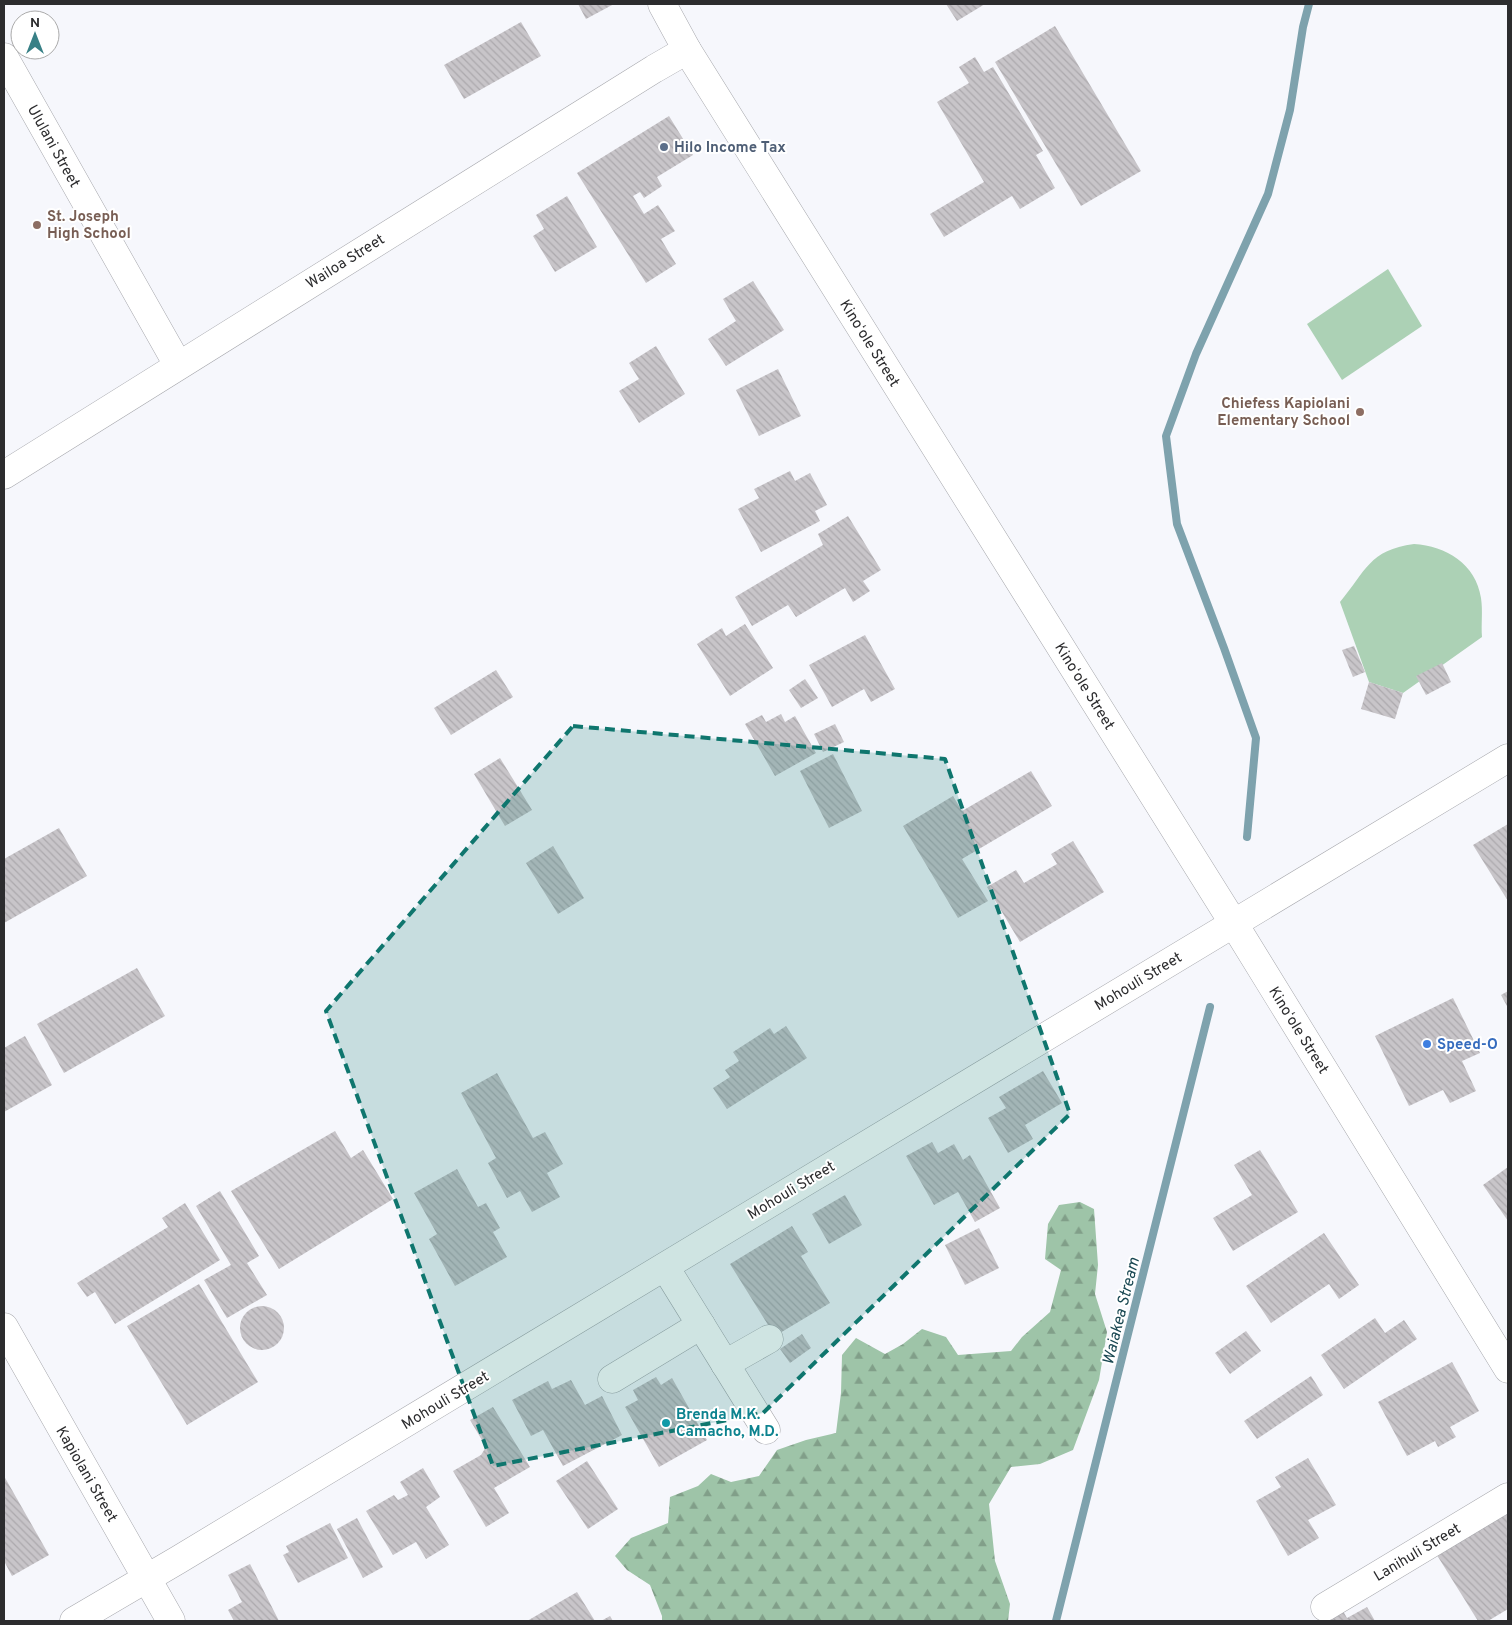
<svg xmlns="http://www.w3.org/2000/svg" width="1512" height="1625" font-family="Overpass,sans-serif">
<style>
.forest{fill:url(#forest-firs)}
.garden{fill:#acd1b5}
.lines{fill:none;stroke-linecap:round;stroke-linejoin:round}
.stream{stroke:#7ea2ad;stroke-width:8}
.building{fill:url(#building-back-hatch)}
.minor-casing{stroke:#a7a8ad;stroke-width:29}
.minor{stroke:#fff;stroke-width:28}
.marked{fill:#0f766e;fill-opacity:0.2;stroke:#0f766e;stroke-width:4;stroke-dasharray:10 6;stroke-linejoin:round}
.service-dot{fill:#5c6f8a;stroke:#fff;stroke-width:2}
.education-dot{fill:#8d6e63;stroke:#fff;stroke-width:2}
.shop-dot{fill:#3f7fe0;stroke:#fff;stroke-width:2}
.culture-dot{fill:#0f9aa8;stroke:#fff;stroke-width:2}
.labels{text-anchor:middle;stroke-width:4;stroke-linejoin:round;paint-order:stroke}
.street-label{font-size:15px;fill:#2c2c2e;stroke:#fff}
.service-label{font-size:15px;font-weight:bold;fill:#4e5e75;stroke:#fff;text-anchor:start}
.education-label{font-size:15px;font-weight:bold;fill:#785e54;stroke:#fff;text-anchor:start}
.shop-label{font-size:15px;font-weight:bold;fill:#366cbe;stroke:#fff;text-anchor:start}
.culture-label{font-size:15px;font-weight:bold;fill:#0d838f;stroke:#fff;text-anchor:start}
.water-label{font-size:16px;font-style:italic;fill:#194752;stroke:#fff}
</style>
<defs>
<pattern id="forest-firs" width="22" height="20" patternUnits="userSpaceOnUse" patternTransform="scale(1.25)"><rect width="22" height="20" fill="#9ec4a8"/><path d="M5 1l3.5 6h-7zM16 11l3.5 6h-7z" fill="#819f89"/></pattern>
<pattern id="building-back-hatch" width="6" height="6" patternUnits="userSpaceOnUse" patternTransform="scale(1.25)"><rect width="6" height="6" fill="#c8c5c9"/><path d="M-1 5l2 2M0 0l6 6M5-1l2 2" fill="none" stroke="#aca9ad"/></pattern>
</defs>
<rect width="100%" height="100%" fill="#f6f7fc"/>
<!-- forest -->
<polygon class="forest" points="1080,1202 1094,1209 1098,1265 1095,1294 1107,1332 1099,1380 1073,1450 1040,1464 1011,1467 989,1504 995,1561 1010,1604 1008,1621 662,1621 662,1616 650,1585 627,1570 615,1556 631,1538 668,1523 670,1497 698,1486 711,1474 731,1482 759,1476 777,1450 806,1440 836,1433 841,1393 842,1355 856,1338 885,1354 903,1344 922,1329 946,1337 958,1355 1011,1351 1022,1337 1050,1312 1061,1270 1045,1259 1048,1224 1059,1205"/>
<!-- garden -->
<g class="garden">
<polygon points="1388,269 1422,326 1342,380 1307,324"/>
<path d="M1414,544c32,2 62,20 67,54 2,13 0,26 1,39l-79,56 -34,-11 -29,-80c26,-31 29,-52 74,-58z"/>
</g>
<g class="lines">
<!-- stream -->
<g class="stream">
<polyline points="1247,837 1256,738 1224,648 1177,524 1166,436 1196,354 1268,194 1290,110 1303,27 1309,4"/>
<polyline points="1056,1621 1210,1007"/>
</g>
</g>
<!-- building -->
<g class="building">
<polygon points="578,4 614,4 586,19"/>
<polygon points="946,4 985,4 957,21"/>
<polygon points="521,22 541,56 464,99 444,65"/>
<polygon points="1055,26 1141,171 1081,206 995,62"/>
<polygon points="975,57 984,72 993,67 1043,151 1036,155 1055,188 1020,209 1012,196 944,237 930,214 984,182 937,102 969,83 959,67"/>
<polygon points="669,116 693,155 657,177 662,186 644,198 640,192 633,196 644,214 658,205 675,231 661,239 676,264 646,283 577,173"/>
<polygon points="567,196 597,247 555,272 533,236 544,229 536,215"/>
<polygon points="753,281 784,330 726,366 708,339 736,321 723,299"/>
<polygon points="656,346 685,394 639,423 619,391 639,379 629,363"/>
<polygon points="778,369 801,416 759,436 736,390"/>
<polygon points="790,471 795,481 810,473 827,505 815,511 820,521 761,552 738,509 759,498 754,489"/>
<polygon points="848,516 881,570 863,581 870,591 853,602 845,588 796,617 788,605 752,626 735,597 823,545 818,534"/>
<polygon points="745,624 773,668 730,696 697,644 722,628 726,636"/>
<polygon points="865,635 895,689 871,702 864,689 832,707 809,665"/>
<polygon points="1354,646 1365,672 1353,677 1342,650"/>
<polygon points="1442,663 1451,682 1426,695 1416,676"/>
<polygon points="496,670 513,697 451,735 434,708"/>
<polygon points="805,679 818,698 801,708 789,690"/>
<polygon points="1369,682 1403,693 1395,719 1361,709"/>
<polygon points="781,714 785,722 795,716 816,753 775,776 745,724 762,715 766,722"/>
<polygon points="835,724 844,742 823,752 814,734"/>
<polygon points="833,754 862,811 829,828 800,771"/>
<polygon points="500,758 532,810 505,826 474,774"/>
<polygon points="1031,771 1052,806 962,859 988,901 958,918 903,826 953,796 962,811"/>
<polygon points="1508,824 1508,901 1473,845"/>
<polygon points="59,828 87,876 4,923 4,859"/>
<polygon points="1073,841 1104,892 1020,942 987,887 1016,870 1024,883 1057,864 1051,854"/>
<polygon points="553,846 584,898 558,914 526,863"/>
<polygon points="137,968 165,1016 64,1073 37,1024"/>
<polygon points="1508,991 1508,1008 1501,995"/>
<polygon points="1453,998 1480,1053 1462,1061 1476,1091 1450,1103 1443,1090 1409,1106 1375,1036"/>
<polygon points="786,1026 807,1058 727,1109 713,1088 730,1077 725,1070 739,1061 733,1052 770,1028 774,1034"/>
<polygon points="25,1036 52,1085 4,1112 4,1048"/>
<polygon points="1043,1071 1062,1103 1025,1125 1033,1139 1008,1153 988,1118 1006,1108 999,1097"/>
<polygon points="497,1073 533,1138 545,1132 563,1164 547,1173 560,1197 532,1212 520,1191 507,1198 488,1163 496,1158 461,1093"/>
<polygon points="335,1131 351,1158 363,1150 393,1199 279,1269 231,1191"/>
<polygon points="932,1142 938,1153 954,1144 963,1160 970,1155 1000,1208 975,1222 958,1192 934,1205 906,1156"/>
<polygon points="1260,1150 1298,1212 1233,1251 1213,1218 1252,1195 1234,1165"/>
<polygon points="1508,1167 1508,1221 1483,1185"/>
<polygon points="457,1169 478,1207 486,1203 500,1228 493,1232 507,1257 455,1286 429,1239 437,1234 414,1193"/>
<polygon points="220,1191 259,1256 247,1263 267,1295 227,1318 204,1280 231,1265 196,1206"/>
<polygon points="845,1195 862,1225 829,1244 812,1214"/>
<polygon points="185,1203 220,1260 115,1324 95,1292 87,1297 77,1283 168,1227 162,1218"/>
<polygon points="792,1226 808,1252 801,1256 830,1303 775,1336 730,1264"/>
<polygon points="979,1228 999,1268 965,1285 945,1245"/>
<polygon points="1324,1233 1359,1285 1339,1299 1329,1284 1271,1323 1246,1286"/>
<polygon points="199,1284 258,1382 187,1425 127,1326"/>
<circle cx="262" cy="1328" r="22"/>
<polygon points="1375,1318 1385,1333 1404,1320 1417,1339 1344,1389 1321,1355"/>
<polygon points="1246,1331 1261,1351 1230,1374 1215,1353"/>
<polygon points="802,1334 811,1348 790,1363 780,1349"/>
<polygon points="1452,1362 1479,1411 1450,1427 1456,1437 1438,1447 1435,1441 1407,1456 1378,1402"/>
<polygon points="1311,1376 1323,1395 1257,1439 1244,1421"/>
<polygon points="656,1377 661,1385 672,1378 707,1440 659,1467 625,1407 638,1400 633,1390"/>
<polygon points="571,1380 585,1405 602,1396 622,1435 563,1466 543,1430 531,1436 512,1400 548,1381 552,1389"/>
<polygon points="493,1407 530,1467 494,1488 509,1513 486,1527 453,1471 481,1455 486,1447 470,1420"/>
<polygon points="1308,1458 1336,1505 1308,1520 1319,1538 1288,1556 1256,1501 1281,1487 1275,1477"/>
<polygon points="587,1461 618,1509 588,1529 556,1481"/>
<polygon points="423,1468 440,1497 426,1507 449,1545 426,1559 416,1542 393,1555 366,1511 394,1495 398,1500 408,1495 400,1482"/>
<polygon points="4,1476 49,1555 12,1576 4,1561"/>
<polygon points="1508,1508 1508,1609 1488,1621 1478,1621 1435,1552"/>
<polygon points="357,1518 383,1567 363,1578 337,1529"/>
<polygon points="330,1523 348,1558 298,1583 283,1555 289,1552 286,1546"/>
<polygon points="250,1564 279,1621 234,1621 228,1610 242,1602 228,1575"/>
<polygon points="577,1592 595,1621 527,1621"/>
<polygon points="1367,1607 1375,1621 1324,1621 1343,1611 1347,1618"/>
<polygon points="610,1616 613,1621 601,1621"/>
</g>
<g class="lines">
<defs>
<g id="minor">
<polyline points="662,4 687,50 1234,924 1508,1369"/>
<polyline points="4,57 178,365"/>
<polyline points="4,475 654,69 687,50"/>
<polyline points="665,1267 766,1430"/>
<polyline points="4,1327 171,1621"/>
<polyline points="725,1364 769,1339"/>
<polyline points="612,1379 701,1325"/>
<polyline points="1325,1607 1508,1497"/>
<polyline points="74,1621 178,1560 1508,758"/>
</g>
</defs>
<!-- minor casing -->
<use href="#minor" class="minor-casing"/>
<!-- minor -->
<use href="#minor" class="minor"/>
</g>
<!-- marked area -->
<path class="marked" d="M573,726l372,33 125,355 -307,299 -270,53 -167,-455z"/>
<!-- markers -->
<circle class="service-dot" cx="664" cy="147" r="5"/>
<g class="education-dot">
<circle cx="37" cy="225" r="5"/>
<circle cx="1360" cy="412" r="5"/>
</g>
<circle class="shop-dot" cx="1427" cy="1044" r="5"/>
<circle class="culture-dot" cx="666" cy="1423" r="5"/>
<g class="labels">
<!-- street labels -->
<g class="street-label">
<text transform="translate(54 146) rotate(61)" y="5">Ululani Street</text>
<text transform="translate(345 261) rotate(-32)" y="5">Wailoa Street</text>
<text transform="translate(870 343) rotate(58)" y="5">Kinoʻole Street</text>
<text transform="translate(1085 686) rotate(58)" y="5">Kinoʻole Street</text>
<text transform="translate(1138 981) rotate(-31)" y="5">Mohouli Street</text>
<text transform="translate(1299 1030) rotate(58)" y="5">Kinoʻole Street</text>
<text transform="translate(791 1190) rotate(-31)" y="5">Mohouli Street</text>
<text transform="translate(445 1400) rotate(-31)" y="5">Mohouli Street</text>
<text transform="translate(87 1474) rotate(60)" y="5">Kapiolani Street</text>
<text transform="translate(1417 1552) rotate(-31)" y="5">Lanihuli Street</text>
</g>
<!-- service labels -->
<g class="service-label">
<text x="674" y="152">Hilo Income Tax</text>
</g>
<!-- education labels -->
<g class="education-label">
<text x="47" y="221">St. Joseph<tspan x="47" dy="17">High School</tspan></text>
<text x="1350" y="408" text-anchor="end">Chiefess Kapiolani<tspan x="1350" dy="17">Elementary School</tspan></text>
</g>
<!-- shop labels -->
<g class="shop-label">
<text x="1437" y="1049">Speed-O</text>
</g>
<!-- culture labels -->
<g class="culture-label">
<text x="676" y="1419">Brenda M.K.<tspan x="676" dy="17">Camacho, M.D.</tspan></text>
</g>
<!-- water labels -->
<g class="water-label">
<text transform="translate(1120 1311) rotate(-76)" y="6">Waiakea Stream</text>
</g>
</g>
<!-- border -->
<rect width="1512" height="1625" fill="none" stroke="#2c2c2e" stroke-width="10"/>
<!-- north arrow -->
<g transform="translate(35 35)"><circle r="24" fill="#ffffff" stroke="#ababab"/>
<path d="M0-4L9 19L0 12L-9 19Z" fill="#388086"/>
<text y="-8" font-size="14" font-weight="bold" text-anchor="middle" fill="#2c2c2e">N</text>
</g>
</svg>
